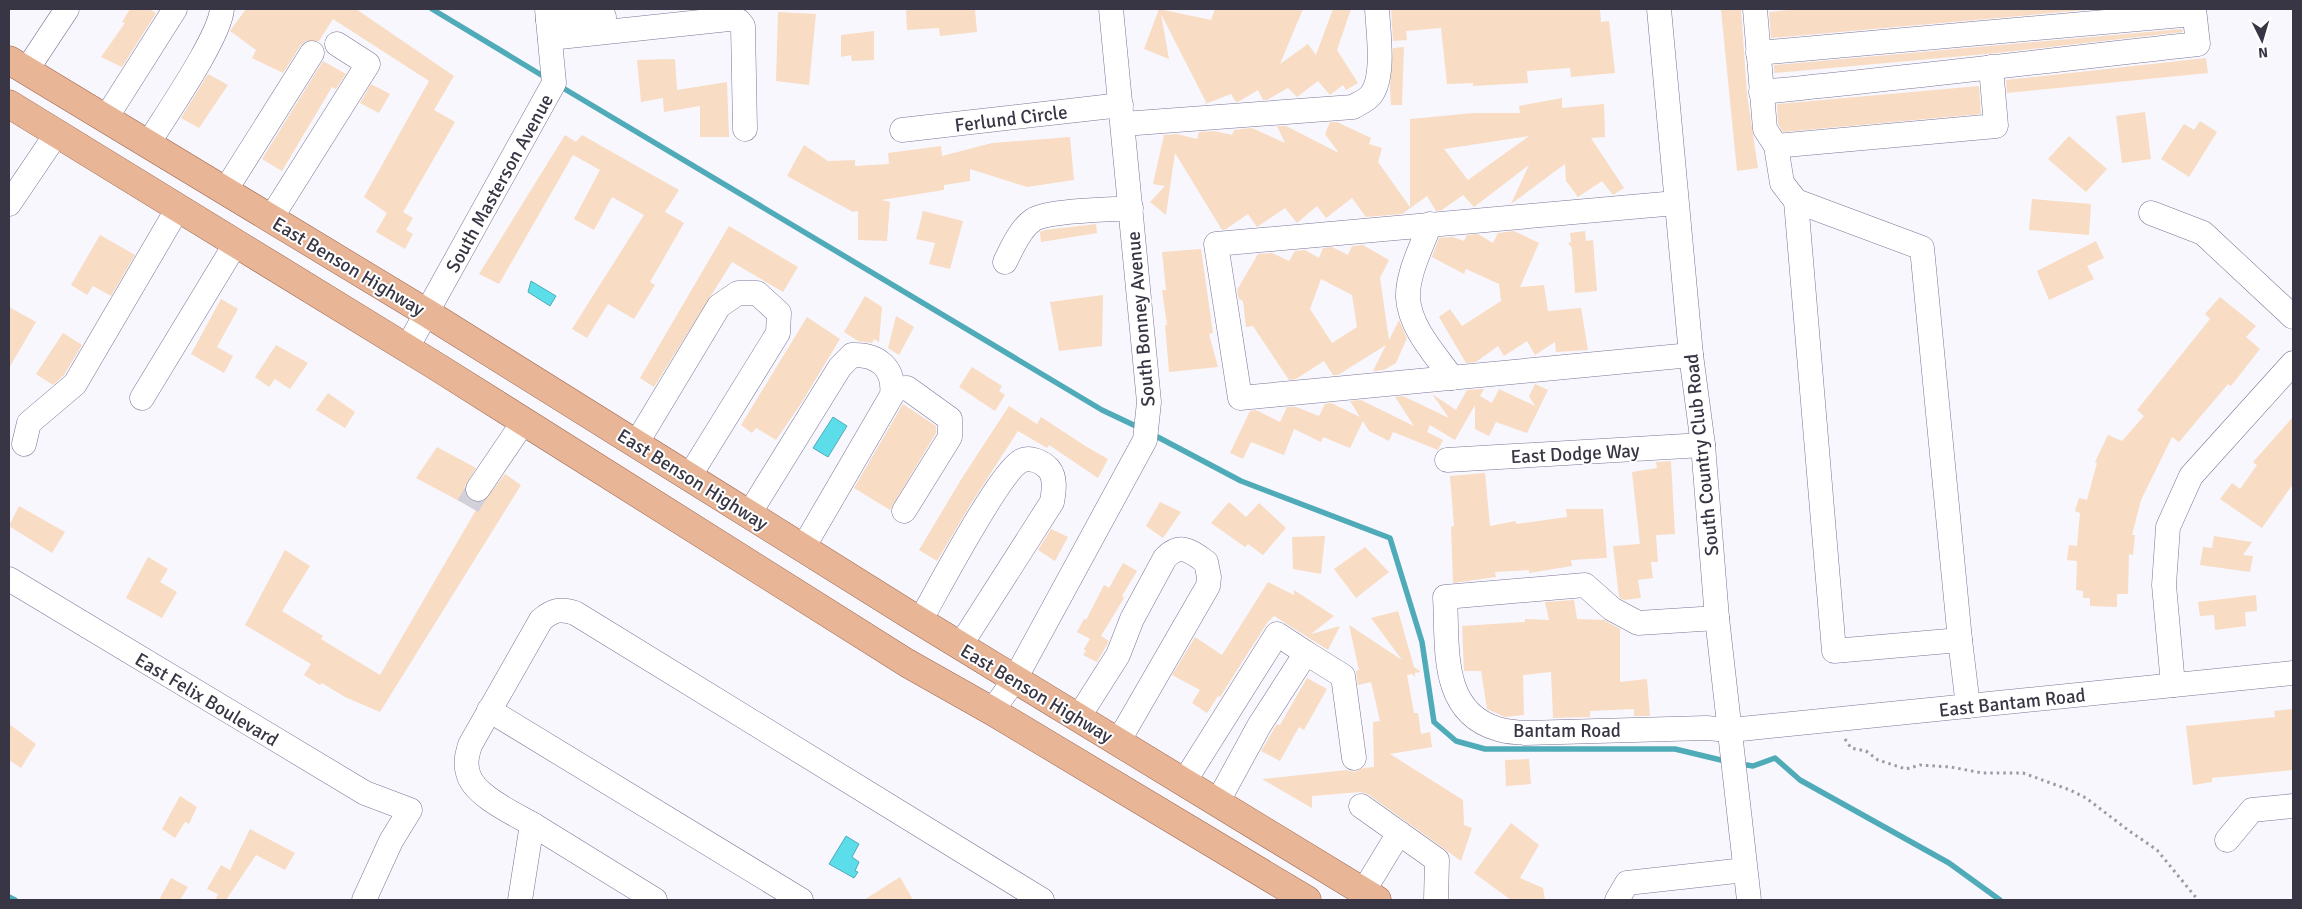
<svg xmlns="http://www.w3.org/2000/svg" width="2302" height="909" font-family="Signika,sans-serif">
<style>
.water{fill:#5bddea;stroke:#50abb8}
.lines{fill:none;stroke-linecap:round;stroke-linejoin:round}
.stream{stroke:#50abb8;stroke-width:5.5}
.building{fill:#f8dcc3;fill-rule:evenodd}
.minor-tunnel{stroke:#d2d0d9;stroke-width:24;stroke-dasharray:24 12;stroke-linecap:butt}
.minor-casing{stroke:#7a7596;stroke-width:25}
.major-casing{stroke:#a0684d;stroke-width:29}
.path{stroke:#9c9aa5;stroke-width:3;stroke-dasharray:2.5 4;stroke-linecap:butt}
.minor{stroke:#fff;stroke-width:24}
.major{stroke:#e8b597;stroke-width:28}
.labels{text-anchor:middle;stroke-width:4;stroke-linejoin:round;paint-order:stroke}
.street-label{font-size:19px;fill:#383644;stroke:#fff}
</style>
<rect width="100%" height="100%" fill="#f8f7fe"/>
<!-- water -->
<g class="water">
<polygon points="531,281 556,296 550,306 528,292"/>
<polygon points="833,417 847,426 828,457 813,448"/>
<polygon points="846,836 859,844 852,857 859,862 855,871 858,872 854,878 829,864"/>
</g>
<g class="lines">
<!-- stream -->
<g class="stream">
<polyline points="432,9 548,79"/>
<polyline points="558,85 1102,410 1140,428"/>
<polyline points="1152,434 1241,481 1390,538 1422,642 1434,722 1456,741 1485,749 1675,749 1729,762"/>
<polyline points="1740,764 1753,766 1775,758 1800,780 1949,863 2000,900"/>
<polyline points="9,897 15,900"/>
</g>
</g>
<!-- building -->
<g class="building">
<polygon points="130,9 149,9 156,13 122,67 101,57 125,23 122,22"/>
<polygon points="246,9 356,9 454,76 434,110 455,122 403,212 413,218 406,230 413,234 405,249 376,232 387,213 364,197 429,81 333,19 319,41 306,41 301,45 283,73 252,58 256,50 230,31"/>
<polygon points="906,9 975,9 977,32 940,36 939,28 907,30"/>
<polygon points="1159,9 1211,20 1215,9 1303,9 1280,64 1308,44 1316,55 1333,9 1351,9 1337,50 1358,83 1346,90 1343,85 1330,95 1318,81 1297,97 1288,88 1267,100 1263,100 1258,90 1238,102 1236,102 1231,94 1205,104 1206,102 1161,14 1169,59 1144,49"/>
<polygon points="1391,9 1600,9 1601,22 1609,21 1615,73 1571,77 1570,68 1527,71 1528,83 1473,86 1473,83 1447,84 1441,28 1406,31 1407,40 1393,41"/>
<polygon points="1741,9 1747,94 1758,168 1737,171 1721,10"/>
<polygon points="1799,9 2098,9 1771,38 1769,12"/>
<polygon points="778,12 816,14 809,85 776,81"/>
<polygon points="2182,29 2183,32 1997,53 1774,73 1774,65"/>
<polygon points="874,31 874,60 852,61 851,55 841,57 841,35"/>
<polygon points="1404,47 1402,105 1391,105 1390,86 1393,48"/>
<polygon points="2206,58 2208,73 2007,93 2006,80"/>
<polygon points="675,59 677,90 727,82 729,137 700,137 700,106 664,112 663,98 641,102 637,60"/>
<polygon points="323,61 346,74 336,89 332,87 282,171 262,159"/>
<polygon points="208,74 228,85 199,128 181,118"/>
<polygon points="371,84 390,94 379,113 360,103"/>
<polygon points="1979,86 1981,114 1783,132 1778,124 1777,104"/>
<path d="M1562,98v10l42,-4 1,33 -14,1 33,50 -11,7 -11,-14 -24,16 -12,-16 -1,-17 -54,40 18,-39 -55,42 -11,-12 -21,15 -6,1 -9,-15 -25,18 -36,3 -14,-19 -26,20 -9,-12 -20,17 -12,-15 -28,19 -9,-13 -22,15 -4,1 -47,-77 -9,62 -16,-13 15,-16 -12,-2 11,-49 13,-1 20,5 2,-7 15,-1 18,4 2,-5 18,-2 33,15 -8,-17h9l53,27 -14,-19 5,-12h7l34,16 -2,6 13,4 -4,14 32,45v-88l64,-6h46l-1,-7zM1529,136l-61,44 -24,-31z"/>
<polygon points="2145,112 2151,159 2122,163 2116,116"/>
<polygon points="2200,121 2217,132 2189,177 2161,159 2184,124 2194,130"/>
<polygon points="565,135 576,142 582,135 679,190 665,212 684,223 650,282 655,285 634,319 608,304 587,338 572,329 644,215 612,197 594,230 574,219 600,170 573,155 499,284 479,274"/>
<polygon points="2069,136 2107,169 2086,192 2048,159"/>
<polygon points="1070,137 1074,180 1027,187 970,169 970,181 944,185 944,190 881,200 890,202 887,241 858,240 858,211 853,212 787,176 804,145 828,161 855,160 855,166 889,164 888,153 941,146 942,156 992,143"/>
<polygon points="2032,199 2091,204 2089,235 2029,230"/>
<polygon points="923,211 963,221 950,269 929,264 935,243 916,239"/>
<polygon points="1096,224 1097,233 1041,242 1040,232 1045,230"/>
<polygon points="729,226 798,267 783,292 732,262 654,387 640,378"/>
<polygon points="1514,231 1539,243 1520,287 1544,285 1548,311 1581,308 1588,350 1556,352 1555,342 1535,355 1527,341 1504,356 1498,346 1476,362 1466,363 1439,317 1450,309 1462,326 1501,301 1499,284 1466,269 1464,274 1432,257 1439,238 1453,237 1464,241 1467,235 1478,234 1493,243 1498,233"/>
<polygon points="1585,231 1586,241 1593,240 1597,291 1575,293 1572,248 1568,243 1571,242 1570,233"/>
<polygon points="100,235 135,255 111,296 93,286 87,295 71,285"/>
<polygon points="2096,241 2104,258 2087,266 2094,279 2049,300 2037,271"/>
<path d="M1363,245l26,15 -9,18 9,62 10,-20 8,18 -11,25 -12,7 -11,1 13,-26 -48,30h-5l-9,-14 -28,18 -7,1 -36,-54 -7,1 -3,-26 -4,-2 -2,-9 21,-36 14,-1 17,8 6,-10 10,-1 14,8 4,-10 9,-1 16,8 4,-9zM1321,279l31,16 5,32 -25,16 -22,-34z"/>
<polygon points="1201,249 1213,333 1209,334 1218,367 1169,372 1165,325 1167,325 1162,290 1166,290 1162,252"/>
<polygon points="1103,295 1102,346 1059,351 1050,302"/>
<polygon points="865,296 882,307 879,342 874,339 872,343 858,341 844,332"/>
<polygon points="2220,297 2256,326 2246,337 2260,349 2231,386 2228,384 2179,442 2172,437 2141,500 2132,535 2135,535 2133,555 2129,554 2128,594 2117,594 2117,607 2090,606 2090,598 2083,598 2083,591 2076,590 2077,561 2067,560 2069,545 2077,546 2080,513 2075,511 2079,498 2087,500 2097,463 2095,462 2108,435 2122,441 2144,416 2137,410 2210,319 2205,314"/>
<polygon points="221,299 238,309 217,347 233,356 224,373 191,354"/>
<polygon points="9,307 36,322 9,368"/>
<polygon points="896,316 914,327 899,355 888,348"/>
<polygon points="807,317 840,339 800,405 776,440 756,428 752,433 741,425"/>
<polygon points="63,333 82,345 64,375 53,385 36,374"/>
<polygon points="276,345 308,363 290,389 275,379 269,387 255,377"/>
<polygon points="972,367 1002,386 999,391 1005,395 995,411 959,387"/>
<polygon points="1535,384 1548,390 1527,433 1496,422 1489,436 1475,429 1475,405 1455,440 1430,425 1427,432 1443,440 1438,450 1393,432 1389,441 1369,431 1363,421 1350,448 1323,437 1321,442 1294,429 1284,455 1251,442 1243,459 1230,453 1250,411 1256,410 1280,422 1287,407 1296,407 1319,416 1325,404 1331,403 1360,417 1350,401 1361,400 1414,426 1395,397 1403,396 1449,418 1432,394 1456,410 1467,390 1484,389 1480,396 1492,403 1499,389 1535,406 1529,396"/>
<polygon points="328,393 355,412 345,428 316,410"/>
<polygon points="903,404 936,426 936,433 890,510 854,488"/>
<polygon points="1009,406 1037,424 1041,417 1087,447 1108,459 1098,478 1049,445 1047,448 1018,431 972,502 937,561 919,550 962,478"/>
<polygon points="2293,417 2293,484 2262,528 2220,499 2232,483 2240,489 2257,465 2253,462"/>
<polygon points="437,447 476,468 464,488 465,495 471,501 478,503 484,501 505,474 521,485 380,712 345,697 322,683 320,685 304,675 311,664 245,625 285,550 310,566 282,611 323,636 321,639 380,675 476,510 416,478"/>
<polygon points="1671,461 1675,534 1656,535 1658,562 1651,562 1653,578 1638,580 1641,598 1624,600 1619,597 1613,546 1640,544 1632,472 1657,468 1656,462"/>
<polygon points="1485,473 1490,526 1516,521 1516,524 1567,517 1566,509 1603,509 1607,558 1571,560 1572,566 1529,573 1529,570 1495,572 1496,577 1453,583 1451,527 1454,526 1450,476"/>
<polygon points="1160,502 1181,512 1163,538 1146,526"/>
<polygon points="1229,502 1246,517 1259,503 1286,528 1263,555 1248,544 1245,547 1211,523"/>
<polygon points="19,506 65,532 52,553 9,526"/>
<polygon points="1051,529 1068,537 1055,561 1038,550"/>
<polygon points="1325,536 1321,574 1293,569 1292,537"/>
<polygon points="2214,536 2252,542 2243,555 2253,556 2250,572 2200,565 2203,547 2212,548"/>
<polygon points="1365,547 1389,572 1356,598 1334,569"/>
<polygon points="148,557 168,569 160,582 177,592 162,618 126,598"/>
<polygon points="1123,563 1137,571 1122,596 1124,598 1101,636 1109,641 1097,662 1083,655 1086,651 1084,649 1090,639 1077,632 1084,619 1086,620 1104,585 1109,588"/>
<polygon points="1268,582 1294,595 1294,590 1334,616 1311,634 1340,626 1328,650 1274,616 1267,623 1220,697 1218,696 1207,713 1192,703 1200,690 1172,675 1195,637 1222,655"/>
<polygon points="2256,595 2257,611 2245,612 2246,626 2215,630 2214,615 2200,616 2198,602"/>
<polygon points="1574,600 1577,619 1604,620 1620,629 1620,682 1647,679 1650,716 1634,716 1634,709 1590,711 1590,717 1553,718 1551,672 1523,675 1524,715 1505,717 1487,709 1481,671 1464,671 1462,626 1525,622 1525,619 1549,620 1545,602"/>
<polygon points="1398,611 1414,667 1421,672 1415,673 1415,677 1412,674 1407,675 1414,713 1418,713 1421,734 1430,732 1432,747 1390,754 1463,800 1464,825 1472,828 1461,861 1369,795 1361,792 1312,796 1312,808 1262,779 1347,770 1355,772 1363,768 1374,767 1373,722 1380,721 1371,682 1358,685 1356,671 1359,670 1349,625 1402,660 1371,618"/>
<polygon points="1307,678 1327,689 1304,730 1299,727 1280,761 1261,751 1277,724 1280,725"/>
<polygon points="2293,709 2293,770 2212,778 2212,782 2193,785 2186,726 2275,717 2274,711"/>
<polygon points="9,724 36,744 21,768 9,760"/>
<polygon points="1529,759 1531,784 1506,786 1505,760"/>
<polygon points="180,796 197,807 189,824 185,822 175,838 162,829"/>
<polygon points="1511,823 1539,845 1520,878 1543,888 1545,900 1511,900 1474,873"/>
<polygon points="250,829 295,853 285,870 256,855 226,900 218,900 216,899 218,894 207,889 221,865 230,870"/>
<polygon points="900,877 913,900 864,900"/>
<polygon points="171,878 188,887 180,900 159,900"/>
</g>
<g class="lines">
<!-- minor-tunnel -->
<polyline class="minor-tunnel" points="468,506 478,489"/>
<defs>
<g id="minor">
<polyline points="1659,9 1691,355 1703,445 1717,618 1749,900"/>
<polyline points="1755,9 1765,129 1776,146 1782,183 1796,201 1922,248 1960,640 1968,706"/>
<polyline points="548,20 604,17"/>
<polyline points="550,38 729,19 739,21 743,26 745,129"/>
<polyline points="1758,53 2194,14"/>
<polyline points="26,71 67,9"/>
<path d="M1761,92c146,-14 291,-32 437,-48l-4,-35"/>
<polyline points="106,118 175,9"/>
<path d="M1123,124l230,-17c5,-3 12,-6 16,-10 17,-16 9,-67 8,-88"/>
<polyline points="902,130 1121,105"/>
<path d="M148,144c17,-28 72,-107 74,-135"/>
<polyline points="1776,146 1996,126 1991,67"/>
<polyline points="225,191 312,53"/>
<polyline points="1796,201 1834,651 1960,640"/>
<polyline points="1676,203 1216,244 1240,398 1691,355"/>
<polyline points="9,204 57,133"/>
<polyline points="2151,213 2203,233 2293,317"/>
<polyline points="271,218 368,64 337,44"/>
<path d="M1430,224c-8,22 -23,50 -22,74 2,30 27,56 44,80"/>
<path d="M1005,262c7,-14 15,-33 28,-42 14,-10 78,-10 98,-12"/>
<polyline points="407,348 554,83 547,9"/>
<polyline points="893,389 907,388 950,419 950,437 904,511"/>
<polyline points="142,398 236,243"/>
<polyline points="24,444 29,423 75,384 178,208"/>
<polyline points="636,444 719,306 738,293 757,293 779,313 778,333 689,477"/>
<polyline points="1447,460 1703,445"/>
<polyline points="478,489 524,421"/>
<path d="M749,514l91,-147 12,-12c26,-1 43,13 40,40l-89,153"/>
<polyline points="9,579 365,793 410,810 391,841 364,900"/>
<path d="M1717,618l-79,5 -26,-14 -27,-24 -140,12c3,49 -6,115 53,132 8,3 18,3 27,4l181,-5 25,2 562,-57"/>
<path d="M920,621c16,-28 80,-150 101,-160 8,-5 22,1 28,8 7,9 5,22 3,33l-92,144"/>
<polyline points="1306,653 1343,676 1354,758"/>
<polyline points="2173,685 2164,585 2168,527 2191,476 2293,363"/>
<polyline points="489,710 801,900"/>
<polyline points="992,711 1015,679 1145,440 1149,402 1111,9"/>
<path d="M1078,718l40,-63 14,-36 33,-61c16,-16 25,-7 41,4l3,15 -1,9 -90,156"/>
<polyline points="1184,782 1277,634 1306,653 1259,726 1217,803"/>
<polyline points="1361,806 1437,860 1436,900"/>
<polyline points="532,824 655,900"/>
<polyline points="2227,840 2252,810 2293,806"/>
<polyline points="1363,892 1399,833"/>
<path d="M520,900l12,-76c-19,-11 -59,-29 -64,-51 -3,-10 -1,-18 2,-28l71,-125c12,-10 19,-12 34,-7l467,287"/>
<polyline points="1617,900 1627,883 1745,870"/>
</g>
<g id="major">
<polyline points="9,60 427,313 910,615 1377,900"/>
<polyline points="9,104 439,368 907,663 992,711 1307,900"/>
</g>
</defs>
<!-- minor casing -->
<use href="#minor" class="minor-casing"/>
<!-- major casing -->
<use href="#major" class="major-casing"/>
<!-- path -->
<polyline class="path" points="1845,739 1851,748 1866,751 1878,760 1906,769 1920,765 1951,767 1982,773 2023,773 2070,790 2086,798 2128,830 2157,850 2198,900"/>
<!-- minor -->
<use href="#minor" class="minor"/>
<!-- major -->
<use href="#major" class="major"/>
</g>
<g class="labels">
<!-- street labels -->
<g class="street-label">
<text transform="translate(1011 118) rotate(-7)" y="7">Ferlund Circle</text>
<text transform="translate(499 183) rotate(-61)" y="7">South Masterson Avenue</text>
<text transform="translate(349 266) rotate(31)" y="7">East Benson Highway</text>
<text transform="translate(1140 319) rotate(-95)" y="7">South Bonney Avenue</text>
<text transform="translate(1575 453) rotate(-3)" y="7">East Dodge Way</text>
<text transform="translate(1701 455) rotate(-96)" y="7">South Country Club Road</text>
<text transform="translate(693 479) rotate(32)" y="7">East Benson Highway</text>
<text transform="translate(1037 693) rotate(31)" y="7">East Benson Highway</text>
<text transform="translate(207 699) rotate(31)" y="7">East Felix Boulevard</text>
<text transform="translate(2012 702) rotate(-6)" y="7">East Bantam Road</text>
<text x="1567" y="737">Bantam Road</text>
</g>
</g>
<!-- border -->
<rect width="2302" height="909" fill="none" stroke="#383644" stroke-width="20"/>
<!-- north arrow -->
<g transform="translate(2262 40) rotate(175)" stroke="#ffffff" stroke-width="4" paint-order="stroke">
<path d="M0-4L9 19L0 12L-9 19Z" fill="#383644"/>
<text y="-8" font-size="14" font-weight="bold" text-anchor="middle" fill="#383644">N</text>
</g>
</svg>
